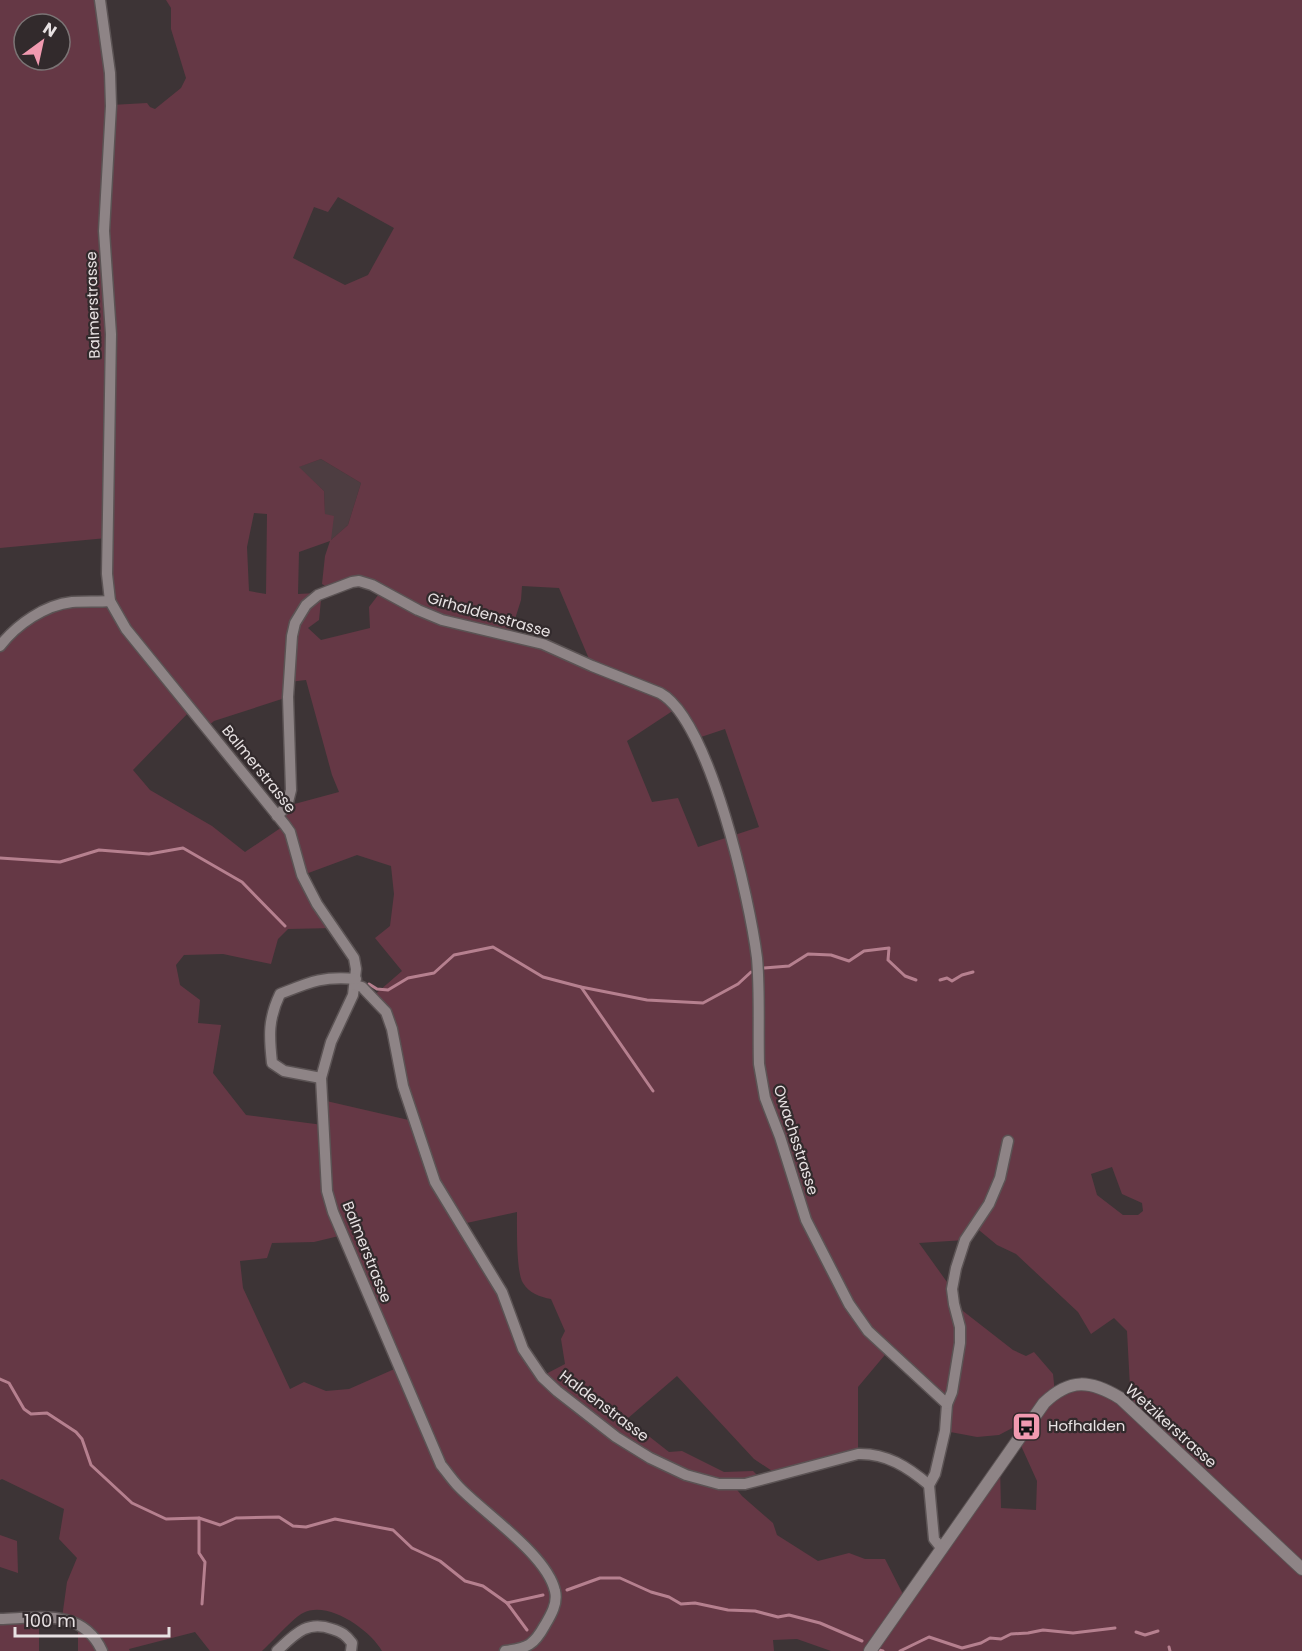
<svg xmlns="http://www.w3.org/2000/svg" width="1302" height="1651" font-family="Poppins,sans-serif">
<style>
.built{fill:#4d3d41}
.green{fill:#653845;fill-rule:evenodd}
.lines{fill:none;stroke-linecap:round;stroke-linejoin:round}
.stream{stroke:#b6808f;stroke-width:3}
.minor-casing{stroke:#5b5354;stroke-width:13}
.tertiary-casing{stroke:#5b5354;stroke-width:14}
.minor{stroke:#8e8486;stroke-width:10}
.tertiary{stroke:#8e8486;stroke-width:12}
.labels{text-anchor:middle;stroke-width:4.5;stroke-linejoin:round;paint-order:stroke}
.street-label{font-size:15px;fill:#e8e2e3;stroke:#322a2c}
.poi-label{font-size:15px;fill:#e8e2e3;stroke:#322a2c;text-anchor:start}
</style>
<rect width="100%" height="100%" fill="#3d3436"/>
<!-- built -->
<polygon class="built" points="321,459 361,483 348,525 330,541 325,514 324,491 298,467"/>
<!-- green -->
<g class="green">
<path d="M0,0h100l11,105 36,-2 3,4 5,2 26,-21 5,-10 -15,-49v-21l-5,-8h1136v1651h-471l-34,-12 -24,1 1,11h-392c-12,-21 -54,-51 -79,-38 -9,4 -32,30 -41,38h-52l-15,-19 -66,17 1,2h-52v-28l-16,-5 5,-36 10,-24 -18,-19 5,-30 -62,-30 -2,1v-834l58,-41 52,-4 -3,-63 -107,10zM24,24h36v36h-36zM338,197l56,31 -26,47 -23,10 -52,-27 21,-51 14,5zM321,459l40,24 -13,42 -17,15 3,-24 -9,-2 -1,-23 -25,-24zM254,513l13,1 -1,80 -17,-3 -2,-44zM330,541l-5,15 -3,28 8,5 29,-8 23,9 -13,17 1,21 -49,12 -13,-12 11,-8 2,-20 -4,-7 -19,1 1,-42zM522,586l37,2 33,78 -82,-31 11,-35zM306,680l26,95 7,17 -52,14 -10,10 8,9 -40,27 -33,-26 -62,-36 -17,-20 58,-60 15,18 8,-7 74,-24 1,-15zM677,708l18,31 30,-10 34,98 -61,20 -20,-49 -26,4 -25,-61zM357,855l34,11 3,28 -4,32 -15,12 27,33 -30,26 20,32 21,92 -91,-21 1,25 -77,-10 -33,-42 8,-48 -23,-2 2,-23 -20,-15 -4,-20 8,-10 39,-1 48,10 7,-25 10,-10 46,-1 -31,-53zM1112,1167l10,27 20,9 1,8 -5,4h-15l-26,-20 -6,-21zM517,1212c0,15 -1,60 6,71 6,10 17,14 28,16l14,32 -4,8 4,25 -23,12 -19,-27 -21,-57 -40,-68zM974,1226l23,19 19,9 62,58 13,22 23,-16 13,13 4,75 -50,-22 -26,9 -2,-19 -19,-22 -8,4 -13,-6 -59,-46 -2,-15 -33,-46 46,-3zM343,1235l56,132 -50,22 -23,2 -22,-9 -14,7 -47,-101 -3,-27 27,-3 5,-15 42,-1zM889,1350l57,54 -1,27 32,6 22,-2 25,-13 -6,17 19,42 -1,29 -35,-2 -1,-43 -94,135 -21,-41h-20l-16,-6 -31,8 -41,-26 -4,-12 -31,-27 -8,-10 24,-6 -1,-5 -4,-4 -29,1 -42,-21 -13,1 -42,-33 50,-43 77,83 24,16 80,-21v-67z"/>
<polygon points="0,1535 17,1541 18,1573 0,1567"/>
<polygon points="39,1618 39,1651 0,1651 0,1619"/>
</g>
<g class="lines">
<!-- stream -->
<g class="stream">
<polyline points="0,858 60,862 99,850 149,854 183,848 242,882 285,926"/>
<polyline points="764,968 789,966 808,954 831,955 849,961 864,951 889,948 888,960 905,976 916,980"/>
<polyline points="940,980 947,978 952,981 962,975 973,972"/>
<polyline points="369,984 377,989 388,990 408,978 434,973 454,955 493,947 543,977 581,987 647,1000 703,1003 738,984 751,972"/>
<polyline points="581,987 653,1091"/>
<polyline points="0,1379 9,1383 24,1409 31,1414 47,1413 76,1432 82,1439 91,1465 132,1503 166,1519 199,1518 220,1525 236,1518 279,1517 293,1526 306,1527 335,1519 393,1530 412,1548 440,1561 465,1581 483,1586 507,1603 543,1595"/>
<polyline points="199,1518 199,1553 205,1562 202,1604"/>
<polyline points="567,1590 600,1578 620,1578 651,1592 669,1597 681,1604 695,1603 728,1610 755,1611 778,1617 789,1615 820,1623 862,1641"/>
<polyline points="507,1603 527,1630"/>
<polyline points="1136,1632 1145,1635 1158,1631"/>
<polyline points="1169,1647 1170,1651"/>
<polyline points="879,1650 883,1651"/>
<polyline points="900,1651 929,1637 962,1648 981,1643 990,1638 1001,1639 1011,1634 1028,1633 1043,1630 1073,1633 1115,1628"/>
</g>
<defs>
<g id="minor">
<path d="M100,0l10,73 1,33 -7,125 7,103 -4,240 3,27 16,28 159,196 5,7 12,43 15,29 37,54 2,11 -3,26 -22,47 -10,36 6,113 6,21 108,253c6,7 11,15 18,22 26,27 88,68 96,104 3,12 -4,24 -10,34 -11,20 -17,23 -40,26"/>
<path d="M0,646c17,-22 45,-41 72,-44 13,-1 26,0 38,-1"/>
<path d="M277,816l10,-10 4,-16 -3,-93 4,-61 3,-13 11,-18 12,-10 34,-13 7,-1 13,4 46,25 24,10 101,24 49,22 68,27c50,27 90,209 97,265 3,35 1,71 2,106l6,34 15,39 26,83 43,84 19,27 79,73 -2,27 -10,43 -6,11 5,54 8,10"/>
<path d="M355,985l7,2 24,25 6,17 11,57 32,96 67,110 21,57 19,28 15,14 59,46 34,21 36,17 33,9h26l113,-30c28,-1 50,13 71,31"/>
<path d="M321,1078l-37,-7 -12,-8c-3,-27 -4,-44 8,-69 30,-12 42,-18 76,-15"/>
<polyline points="947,1404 952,1392 960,1343 960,1327 954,1304 952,1289 956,1268 965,1240 989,1204 1000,1178 1008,1141"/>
<path d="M0,1619c38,-1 83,-11 102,32"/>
<path d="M277,1651c18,-17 30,-31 55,-22 10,3 14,6 20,14l-1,8"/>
</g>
<path id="tertiary" d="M870,1651l174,-248c26,-25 46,-23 76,-5l182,171"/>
</defs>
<!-- minor casing -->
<use href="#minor" class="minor-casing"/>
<!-- tertiary casing -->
<use href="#tertiary" class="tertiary-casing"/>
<!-- minor -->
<use href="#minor" class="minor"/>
<!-- tertiary -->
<use href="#tertiary" class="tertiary"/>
</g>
<!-- icons -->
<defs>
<symbol id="bus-square" viewBox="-11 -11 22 22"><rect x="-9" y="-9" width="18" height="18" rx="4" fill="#f19ab0" stroke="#322a2c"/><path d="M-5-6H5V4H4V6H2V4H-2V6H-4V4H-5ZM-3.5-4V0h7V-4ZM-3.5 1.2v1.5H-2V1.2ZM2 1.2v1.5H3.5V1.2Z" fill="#111"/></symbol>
</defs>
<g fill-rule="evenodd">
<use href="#bus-square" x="1010" y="1410" width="33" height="33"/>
</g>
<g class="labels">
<!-- street labels -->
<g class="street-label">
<text transform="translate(93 305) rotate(-92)" y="5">Balmerstrasse</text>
<text transform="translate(489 615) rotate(16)" y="5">Girhaldenstrasse</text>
<text transform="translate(259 769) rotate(51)" y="5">Balmerstrasse</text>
<text transform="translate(796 1140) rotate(72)" y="5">Owachsstrasse</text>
<text transform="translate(367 1252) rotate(68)" y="5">Balmerstrasse</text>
<text transform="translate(604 1406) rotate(37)" y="5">Haldenstrasse</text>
<text transform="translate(1171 1426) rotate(42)" y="5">Wetzikerstrasse</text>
</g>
<!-- poi labels -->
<g class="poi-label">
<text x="1048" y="1431">Hofhalden</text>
</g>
</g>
<!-- north arrow -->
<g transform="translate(42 42) rotate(33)"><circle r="28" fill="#322a2c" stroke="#7b7475" stroke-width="1.5"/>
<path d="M0-4.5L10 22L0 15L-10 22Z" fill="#f19ab0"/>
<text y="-9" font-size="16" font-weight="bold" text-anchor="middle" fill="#e8e2e3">N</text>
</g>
<!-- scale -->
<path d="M15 1627v9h154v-9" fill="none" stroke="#e8e2e3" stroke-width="3"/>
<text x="24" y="1627" font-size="18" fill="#e8e2e3" stroke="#322a2c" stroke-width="4.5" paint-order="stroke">100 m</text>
</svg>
